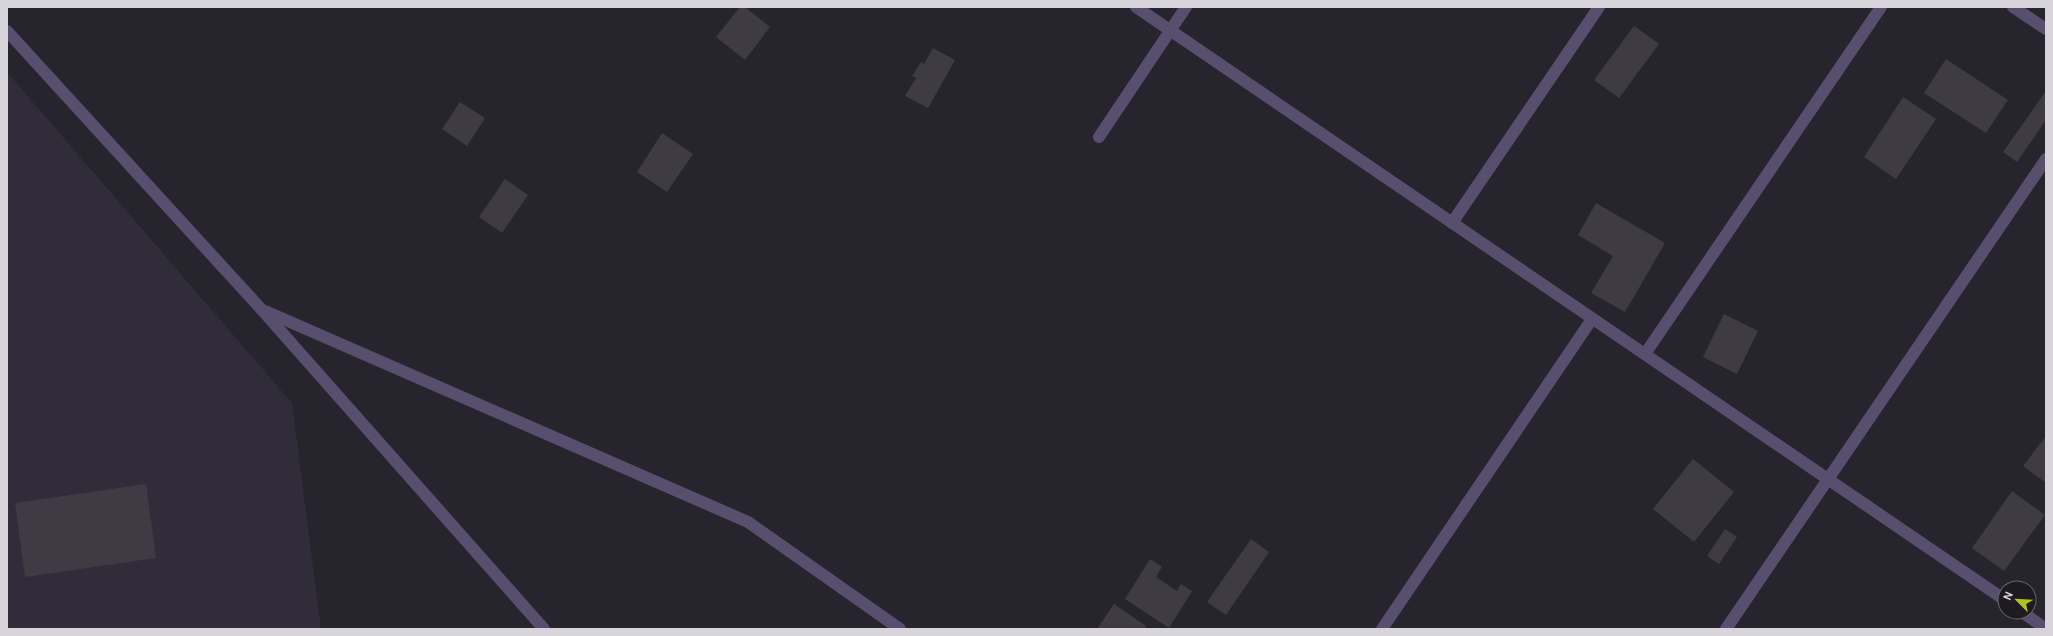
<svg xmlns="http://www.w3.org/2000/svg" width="2053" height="636" font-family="Roboto,sans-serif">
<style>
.built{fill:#302c39}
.building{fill:#3e3b44}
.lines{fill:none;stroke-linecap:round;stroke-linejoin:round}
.minor{stroke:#584e6e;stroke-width:12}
</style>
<rect width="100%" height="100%" fill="#26242c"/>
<!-- built -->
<polygon class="built" points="7,72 292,403 321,629 7,629"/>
<!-- building -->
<g class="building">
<polygon points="740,7 745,7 770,27 745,60 716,37"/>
<polygon points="1634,26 1659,44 1619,98 1594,80"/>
<polygon points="933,48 955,60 928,108 905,96 916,78 912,76 921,62 924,64"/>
<polygon points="1946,59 2008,100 1986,133 1924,93"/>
<polygon points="2046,91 2046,120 2017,162 2003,152"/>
<polygon points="1903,97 1936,119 1896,179 1864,157"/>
<polygon points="460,102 485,118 467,146 442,129"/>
<polygon points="662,133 693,154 667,192 637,172"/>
<polygon points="505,179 528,195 502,233 479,217"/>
<polygon points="1596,203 1665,243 1625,312 1591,293 1613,256 1578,235"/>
<polygon points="1724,314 1758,331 1737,374 1703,357"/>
<polygon points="2046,436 2046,483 2023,466"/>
<polygon points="1693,459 1734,492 1694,542 1653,509"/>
<polygon points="146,484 156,558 25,577 15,503"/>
<polygon points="2012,491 2045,515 2004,571 1972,548"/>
<polygon points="1725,529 1737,537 1719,564 1707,556"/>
<polygon points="1251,539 1269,552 1226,615 1207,602"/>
<polygon points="1150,559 1162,567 1156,577 1177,591 1181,584 1192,591 1169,628 1125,599"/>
<polygon points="1114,604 1146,626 1144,629 1097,629"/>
</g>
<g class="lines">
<!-- minor -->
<g class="minor">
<polyline points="1136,7 2005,600"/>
<polyline points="2013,7 2046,29"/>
<polyline points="7,31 262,310 544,629"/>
<polyline points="1099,137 1186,7"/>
<polyline points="1452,223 1599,7"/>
<polyline points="265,311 748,522 900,629"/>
<polyline points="1645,354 1881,7"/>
<polyline points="2022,612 2046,629"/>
<polyline points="1382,629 1592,319"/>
<polyline points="1726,629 2046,159"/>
</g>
</g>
<!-- border -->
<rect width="2053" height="636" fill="none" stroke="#d7d5db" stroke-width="16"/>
<!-- north arrow -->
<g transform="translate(2017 600) rotate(294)"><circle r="19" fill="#1d1a22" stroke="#67656c"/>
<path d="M0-3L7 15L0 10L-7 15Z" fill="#abc615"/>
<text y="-6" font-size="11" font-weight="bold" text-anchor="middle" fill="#d7d5db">N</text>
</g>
</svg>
